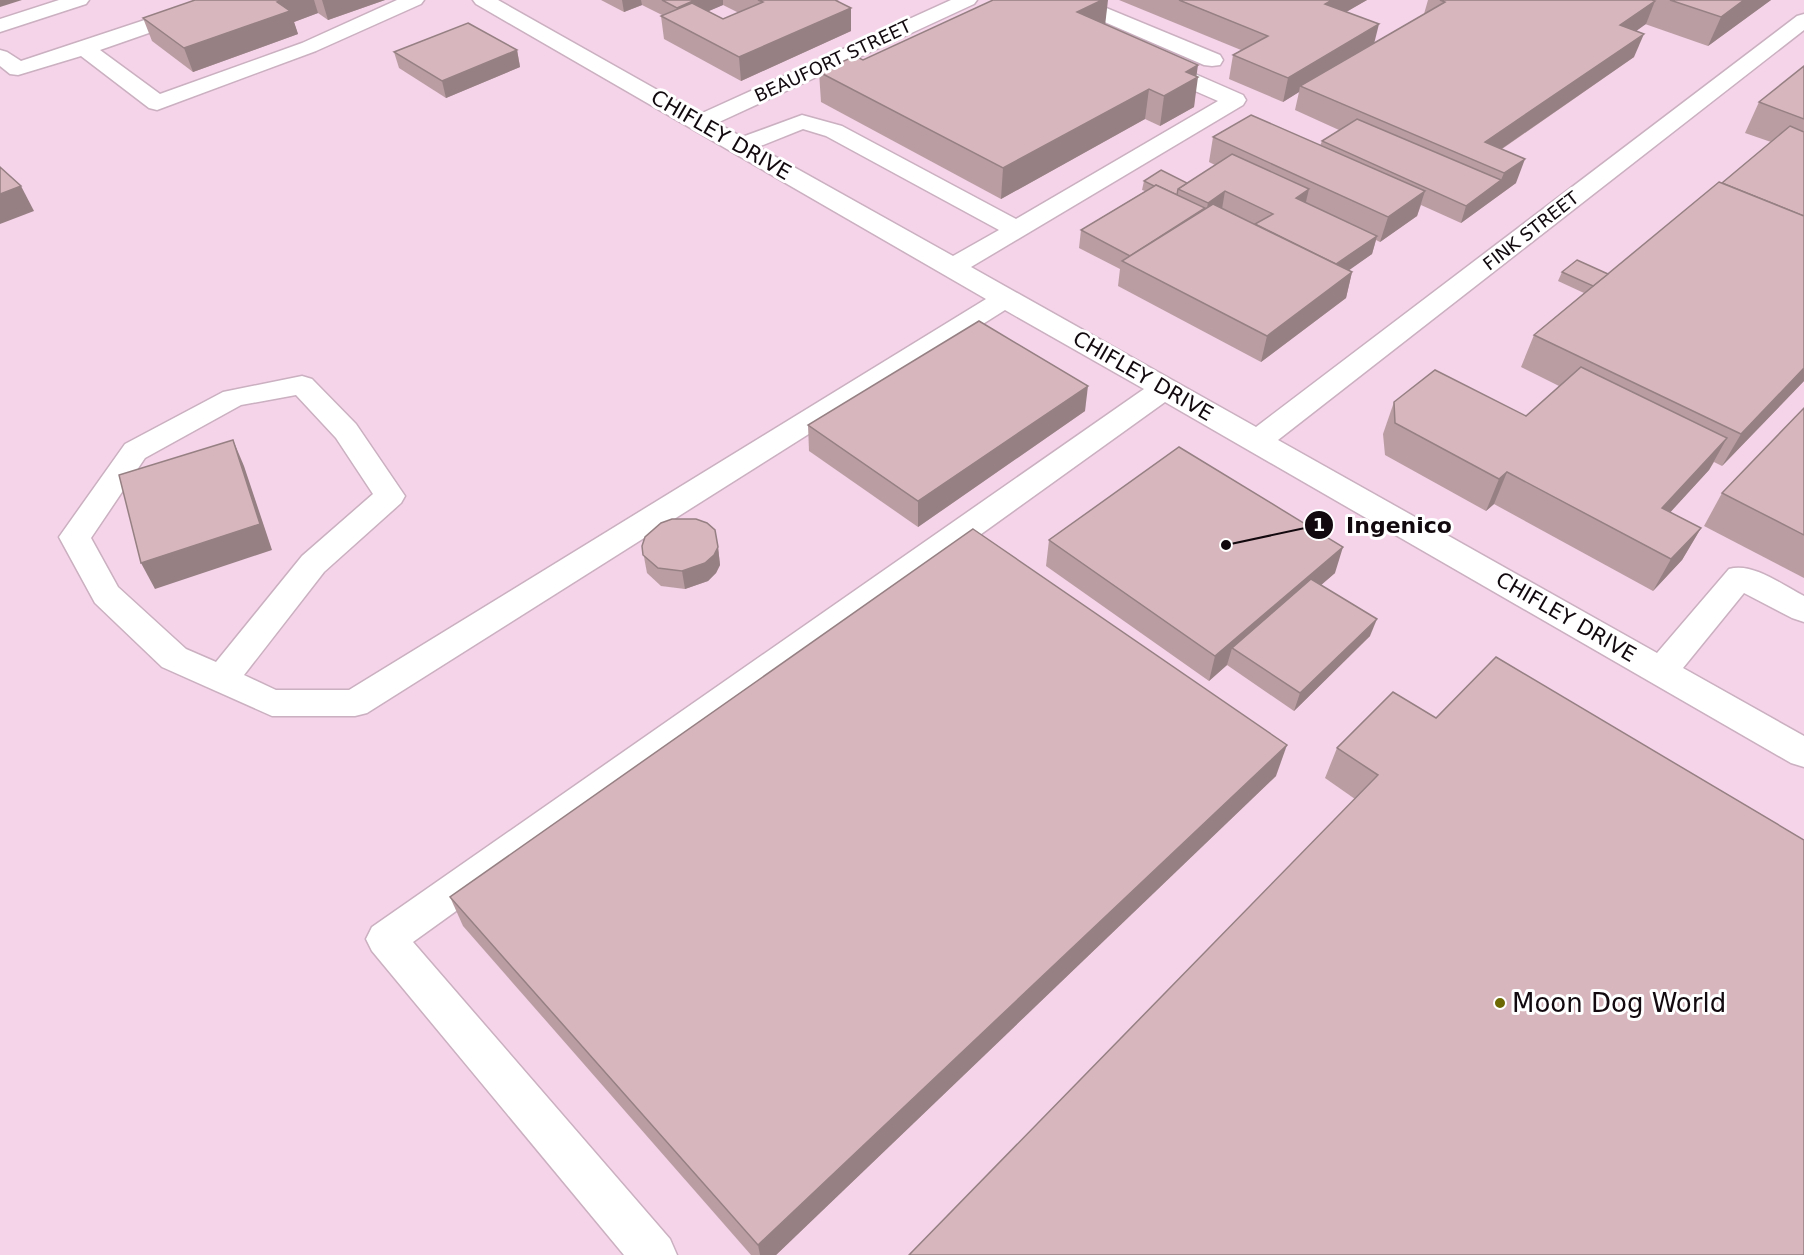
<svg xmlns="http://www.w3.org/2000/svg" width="1804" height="1255" font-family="'DejaVu Sans',sans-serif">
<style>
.built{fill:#f5d3e8}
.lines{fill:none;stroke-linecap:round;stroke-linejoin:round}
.minor-casing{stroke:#cab0c0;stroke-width:3}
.minor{fill:#fff;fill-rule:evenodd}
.wall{fill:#b99da3;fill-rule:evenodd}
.shaded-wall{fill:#968084}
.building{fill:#d7b7bd;stroke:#968084;stroke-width:1.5}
.poi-dot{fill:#6d6902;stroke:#fff;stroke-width:2}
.labels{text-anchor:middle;stroke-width:6;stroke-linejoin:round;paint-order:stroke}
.far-street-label{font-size:18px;fill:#11090e;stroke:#fff}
.street-label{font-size:21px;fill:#11090e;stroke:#fff}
.near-poi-label{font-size:26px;fill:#11090e;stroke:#fff;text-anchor:start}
.leader{fill:none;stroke:#11090e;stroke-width:2}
.callout-dot{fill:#11090e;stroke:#fff;stroke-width:2}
.mark-label{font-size:18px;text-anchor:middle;font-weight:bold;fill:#fff}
.callout-label{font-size:22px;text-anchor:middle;font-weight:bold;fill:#11090e;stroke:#fff;stroke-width:6;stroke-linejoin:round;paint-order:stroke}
</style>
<rect width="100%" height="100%" fill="#fadfef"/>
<!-- built -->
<rect class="built" x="0" y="0" width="1804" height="1255"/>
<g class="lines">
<defs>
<g id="minor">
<polygon points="59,0 89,0 86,4 0,32 0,19"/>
<polygon points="205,0 235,0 232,4 100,50 160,94 302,43 397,0 424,0 421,4 316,51 157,110 149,108 81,56 18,75 10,74 0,66 0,50 7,52 21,61"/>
<path d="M473,0h25l202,114 251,-114h26l-3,4 -257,119 25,14 60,-22 40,11 174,93 202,-118 -71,-31 -3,-5 3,-5 8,-1 8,1 80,35 3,5 -3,5 -272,162 285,160 541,-411 7,-2v16l-526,410 379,213 72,-84c24,-7 53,16 75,27v26l-12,-4 -48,-25 -61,75 121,68v31l-13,-4 -626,-361 -752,540 257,297 7,16h-53l-252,-304 -6,-12 6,-12 772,-538 -139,-79 -638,403 -12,3h-83l-110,-49 -67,-64 -36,-66 66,-93 98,-52 79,-16 10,3 44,45 49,72 -4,7 -77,69 -80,103 32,15h73l637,-391 -510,-295zM803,129l23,7 173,94 -46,26 -195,-109zM296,395l40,43 37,56 -71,62 -86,106 -30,-13 -68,-62 -27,-49 54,-80 96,-53z"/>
<polygon points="1060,0 1087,0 1220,55 1223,60 1220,65 1212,66 1204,65 1063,4"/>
</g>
</defs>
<!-- minor casing -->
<use href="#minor" class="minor-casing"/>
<!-- minor -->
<use href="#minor" class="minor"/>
</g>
<!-- wall -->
<g class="wall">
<polygon points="195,0 385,0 328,20 318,13 294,22 298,34 193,72 152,41 143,18"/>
<path d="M601,0h238l-2,1 14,7v23l-110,50 -77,-42 -3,-23 1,-1 -20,-10 -18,7zM723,5l16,8 -16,6 -15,-8z"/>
<polygon points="1119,0 1367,0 1346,12 1374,43 1424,14 1428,0 1771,0 1708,46 1645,24 1636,31 1634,57 1502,149 1516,183 1461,223 1421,205 1417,216 1380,242 1376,240 1372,254 1348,270 1352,272 1346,298 1261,362 1118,286 1120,269 1079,248 1081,230 1145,191 1142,190 1144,181 1187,183 1215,165 1209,162 1213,137 1320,146 1322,141 1339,130 1295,110 1299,92 1283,102 1229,79 1233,55 1241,50"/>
<polygon points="1105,25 1196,76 1194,107 1160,126 1145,119 1001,199 821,102 819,72 863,60"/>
<polygon points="517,50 520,67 446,98 399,68 394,52"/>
<polygon points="1804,66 1804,381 1722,466 1714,462 1709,470 1670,512 1701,528 1682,560 1653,591 1494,504 1486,511 1385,455 1383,434 1394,402 1526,416 1559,386 1521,367 1534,335 1584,293 1558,281 1562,272 1608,274 1722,183 1771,142 1745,133 1759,102"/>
<polygon points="1804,408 1804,578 1704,526 1722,493"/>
<polygon points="1085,411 918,527 809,451 808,425"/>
<polygon points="1049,540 1335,573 1321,585 1370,636 1294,711 1227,665 1209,681 1046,566"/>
<polygon points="642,546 718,547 720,565 716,573 708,581 685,589 661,586 647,573"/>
<polygon points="1436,718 1804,840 1355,799 1325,778 1337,748"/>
<polygon points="1276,776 776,1255 751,1255 463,926 450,897"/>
</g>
<!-- shaded-wall -->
<g class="shaded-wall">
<polygon points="0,0 22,0 0,7"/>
<polygon points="282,0 314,0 318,13 294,22 298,34 193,72 184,48"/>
<polygon points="322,0 385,0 328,20"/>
<polygon points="622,0 641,0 642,5 624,12"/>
<polygon points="695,0 723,0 723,5 679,24 677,8"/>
<polygon points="1102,0 1108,0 1105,26 1077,12"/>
<polygon points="1332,0 1367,0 1320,27 1325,4"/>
<polygon points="1744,0 1771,0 1708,46 1721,17"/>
<polygon points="1655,1 1646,24 1611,49 1620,25"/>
<polygon points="851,8 851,31 741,81 739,57"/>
<polygon points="1379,24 1373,48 1300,86 1299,92 1283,102 1288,78"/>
<polygon points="1644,34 1634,57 1481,163 1485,142"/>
<polygon points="517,50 520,67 446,98 442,81"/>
<polygon points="1198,65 1196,79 1198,77 1194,107 1160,126 1164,96 1186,72"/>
<polygon points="1149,89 1145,119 1001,199 1003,168"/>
<polygon points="1525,159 1516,183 1461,223 1466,206 1501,180 1504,173"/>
<polygon points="21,186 34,211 0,224 0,194"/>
<polygon points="1309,189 1305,206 1296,198"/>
<polygon points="1225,191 1222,209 1206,214 1208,203"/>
<polygon points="1425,191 1417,216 1380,242 1388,217"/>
<polygon points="1377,236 1372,254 1331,283 1335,265"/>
<polygon points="1352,272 1346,298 1261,362 1267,336"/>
<polygon points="1804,368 1804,381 1722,466 1741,434"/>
<polygon points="1088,386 1085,411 918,527 918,501"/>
<polygon points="1727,438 1709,470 1645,540 1662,508"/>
<polygon points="233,440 244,466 272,550 155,589 141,563"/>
<polygon points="1507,472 1494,504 1486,511 1499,479"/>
<polygon points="1701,528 1682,560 1653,591 1671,559"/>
<polygon points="718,547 720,565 716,573 708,581 685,589 682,571"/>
<polygon points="1343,547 1335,573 1241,654 1232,648 1227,665 1209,681 1215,656"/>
<polygon points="1377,619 1370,636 1294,711 1300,693"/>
<polygon points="1287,745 1276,776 776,1255 760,1255 758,1245"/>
</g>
<!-- building -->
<g class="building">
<polygon points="195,0 282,0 277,2 290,11 184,48 143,18"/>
<polygon points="662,0 695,0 677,8"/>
<polygon points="758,0 835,0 851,8 739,57 661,16 692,3 723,19 763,2"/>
<polygon points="993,0 1102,0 1077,12 1198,65 1186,72 1198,77 1164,96 1149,89 1003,168 819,72 855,56 863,60"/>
<polygon points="1179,0 1332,0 1325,4 1379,24 1288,78 1233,55 1268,36"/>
<polygon points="1440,0 1652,0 1655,1 1620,25 1644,34 1485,142 1525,159 1504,173 1300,86 1445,2"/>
<polygon points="1670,0 1744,0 1721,17"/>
<polygon points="468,23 517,50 442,81 394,52"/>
<polygon points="1804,66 1804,119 1759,102"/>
<polygon points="1251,115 1425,191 1388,217 1213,137"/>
<polygon points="1357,119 1501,180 1466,206 1322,141"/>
<polygon points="1790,126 1804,132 1804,216 1722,183"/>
<polygon points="1232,154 1309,189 1296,198 1377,236 1336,264 1255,224 1273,214 1225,191 1208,203 1178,189"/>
<polygon points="0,167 21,186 0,194"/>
<polygon points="1161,170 1187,183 1178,189 1177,195 1156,185 1154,186 1144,181"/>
<polygon points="1719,182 1804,216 1804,368 1741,434 1534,335"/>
<polygon points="1156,185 1205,208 1130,256 1081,230"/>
<polygon points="1213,204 1352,272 1267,336 1122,261"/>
<polygon points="1577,260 1608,274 1593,286 1562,272"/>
<polygon points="979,321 1088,386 918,501 808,425"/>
<polygon points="1581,367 1727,438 1662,508 1701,528 1671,559 1507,472 1499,479 1395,423 1394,402 1435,370 1526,416"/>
<polygon points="1804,408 1804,535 1722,493"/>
<polygon points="233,440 260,524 141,563 119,475"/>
<polygon points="1179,447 1343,547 1215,656 1049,540"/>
<polygon points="672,519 696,519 707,523 715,530 718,547 714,555 705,563 682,571 658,568 643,555 642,546 645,537 661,523"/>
<polygon points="973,529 1287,745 758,1245 450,897"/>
<polygon points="1311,579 1377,619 1300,693 1232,648"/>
<polygon points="1496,657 1804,840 1804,1255 909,1255 1378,775 1337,748 1393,692 1436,718"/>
</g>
<!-- markers -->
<circle class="poi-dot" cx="1500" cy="1003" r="6"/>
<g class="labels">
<!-- far-street labels -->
<g class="far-street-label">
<text transform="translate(833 61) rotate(-25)" y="6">BEAUFORT STREET</text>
<text transform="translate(1531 231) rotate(-38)" y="6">FINK STREET</text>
</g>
<!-- street labels -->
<g class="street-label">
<text transform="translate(721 135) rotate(30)" y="7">CHIFLEY DRIVE</text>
<text transform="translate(1143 376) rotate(30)" y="7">CHIFLEY DRIVE</text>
<text transform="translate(1566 617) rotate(30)" y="7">CHIFLEY DRIVE</text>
</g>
<!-- near-poi labels -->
<g class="near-poi-label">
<text x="1512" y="1012">Moon Dog World</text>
</g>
</g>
<!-- callouts -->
<path class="leader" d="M1226 545L1319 525"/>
<g class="callout-dot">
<circle cx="1226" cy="545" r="6"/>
<circle cx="1319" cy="525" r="15"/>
</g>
<g class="mark-label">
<text x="1319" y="531">1</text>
</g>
<g class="callout-label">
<text x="1399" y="533">Ingenico</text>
</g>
</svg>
